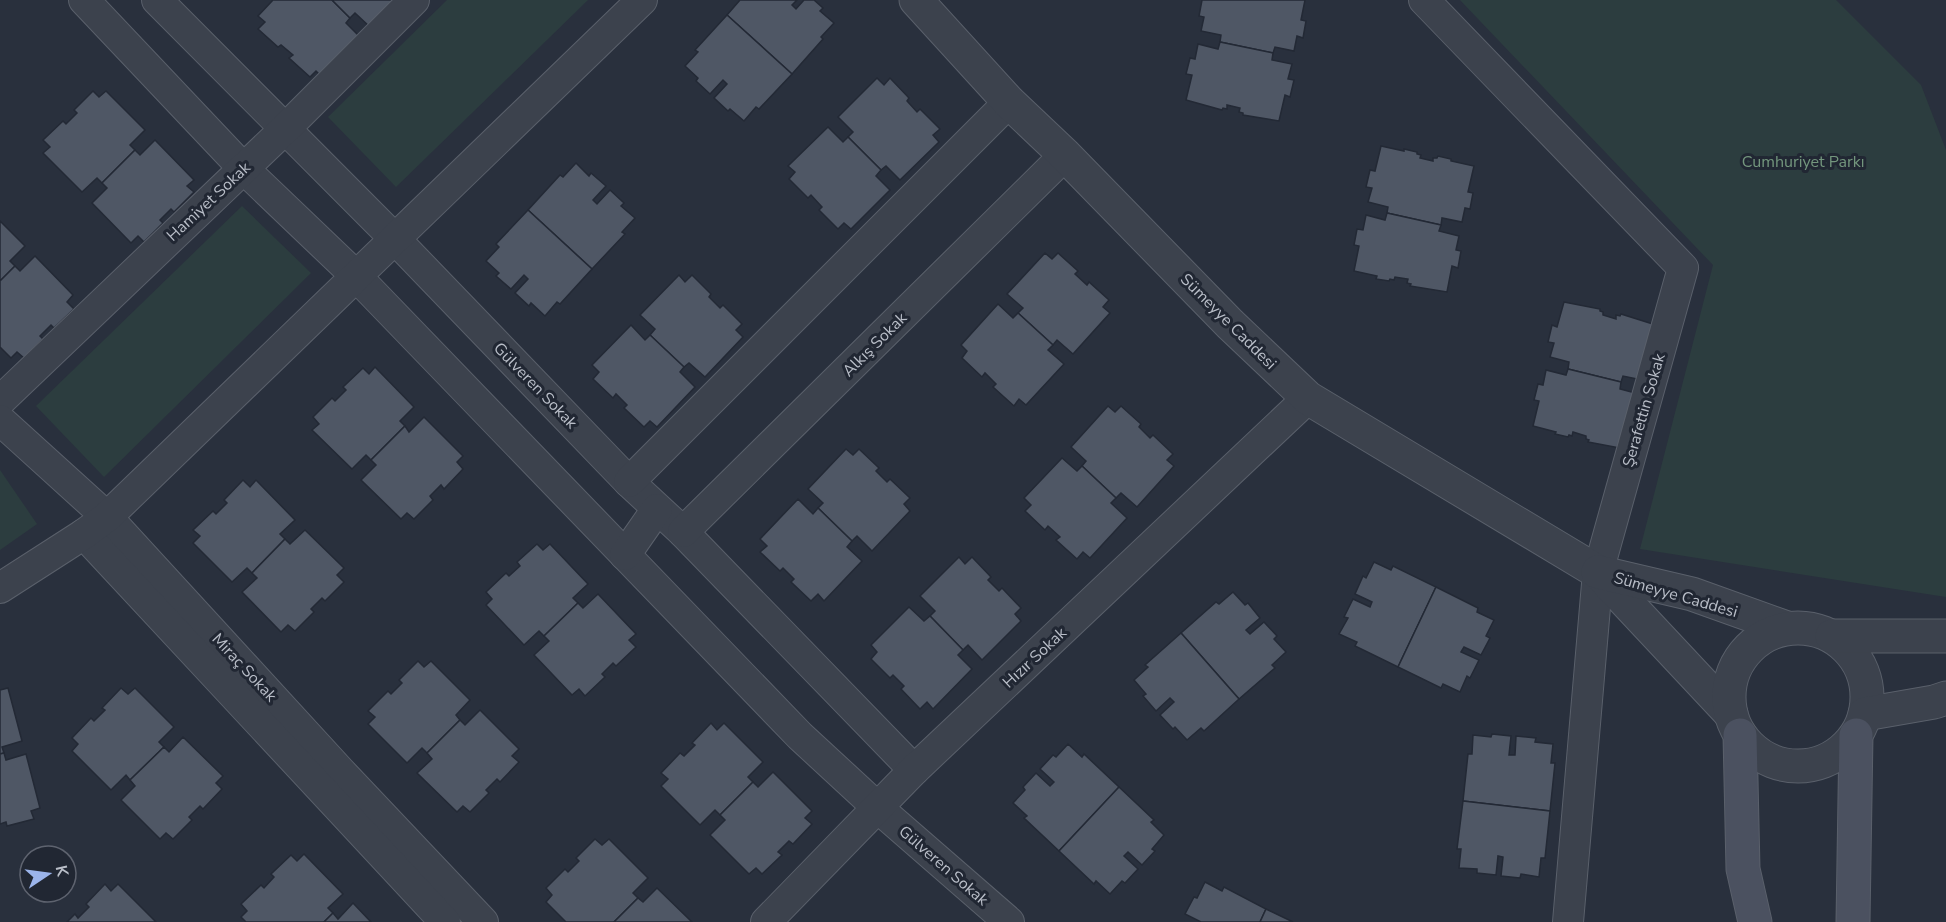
<svg xmlns="http://www.w3.org/2000/svg" width="1946" height="922" font-family="'Nunito Sans',sans-serif">
<style>
.green{fill:#2c3d3f}
.building{fill:#4f5765;stroke:#232935;stroke-width:1.5}
.lines{fill:none;stroke-linecap:round;stroke-linejoin:round}
.minor-casing{stroke:#5a606b;stroke-width:32}
.tertiary-casing{stroke:#5a606b;stroke-width:35}
.secondary-casing{stroke:#5a606b;stroke-width:35}
.minor{stroke:#3c424d;stroke-width:30}
.tertiary{stroke:#3c424d;stroke-width:33}
.secondary{stroke:#4b5160;stroke-width:33}
.labels{text-anchor:middle;stroke-width:6;stroke-linejoin:round;paint-order:stroke}
.park-label{font-size:16px;fill:#73967d;stroke:#212733}
.street-label{font-size:16px;fill:#b9bec8;stroke:#212733}
</style>
<rect width="100%" height="100%" fill="#29303d"/>
<!-- green -->
<g class="green">
<polygon points="447,0 588,0 396,187 328,117"/>
<polygon points="1460,0 1836,0 1921,85 1946,150 1946,597 1640,549 1713,265"/>
<polygon points="242,206 311,273 104,477 36,406"/>
<polygon points="0,470 37,524 0,550"/>
</g>
<!-- building -->
<g class="building">
<polygon points="273,0 332,0 350,18 346,23 360,37 322,77 316,71 310,77 289,58 293,55 281,45 278,47 258,29 265,22 258,16"/>
<polygon points="332,0 396,0 370,27 355,13 350,18"/>
<polygon points="740,0 797,0 792,5 796,9 804,0 814,0 823,8 820,11 834,23 821,37 823,39 792,74 727,15"/>
<polygon points="1202,0 1305,0 1301,20 1306,21 1303,38 1297,36 1294,51 1275,47 1273,53 1220,42 1221,35 1201,31 1204,17 1199,16"/>
<polygon points="727,15 792,74 759,109 756,107 744,121 730,109 728,111 714,98 727,84 723,80 710,94 696,81 698,78 685,66 698,52 695,50"/>
<polygon points="1220,42 1273,53 1272,60 1292,64 1288,79 1294,80 1290,97 1285,95 1279,121 1243,115 1243,113 1239,112 1240,108 1227,105 1227,109 1223,108 1222,110 1186,100 1192,75 1186,74 1190,58 1195,59 1198,44 1218,49"/>
<polygon points="877,78 884,85 890,78 909,98 907,101 917,112 920,109 940,129 933,135 939,142 900,180 886,166 881,170 848,137 853,132 838,117"/>
<polygon points="93,91 99,97 106,91 145,130 130,145 135,150 102,183 97,178 82,192 43,153 50,147 43,140 63,121 66,124 77,113 74,110"/>
<polygon points="828,127 843,142 848,137 881,170 876,176 890,190 851,229 844,223 838,229 819,210 822,207 811,195 808,198 789,179 795,172 788,166"/>
<polygon points="155,140 194,180 187,186 194,192 174,212 171,209 160,220 163,223 144,242 138,236 131,243 92,203 107,188 102,183 135,150 140,155"/>
<polygon points="1381,146 1404,151 1404,149 1417,152 1417,154 1421,155 1420,158 1433,161 1433,158 1437,158 1438,156 1451,159 1451,161 1474,166 1468,192 1473,193 1470,209 1465,208 1462,222 1442,218 1441,225 1387,213 1388,207 1368,202 1372,188 1366,187 1370,170 1375,171"/>
<polygon points="576,163 589,176 591,173 606,186 593,200 597,204 610,190 624,203 621,206 635,218 622,232 625,234 592,269 528,210 560,175 563,177"/>
<polygon points="528,210 592,269 560,304 557,302 545,316 531,303 529,306 515,293 528,279 524,275 511,289 496,276 499,273 486,261 499,247 496,244"/>
<polygon points="1387,213 1441,225 1439,231 1459,236 1456,250 1461,251 1458,268 1452,266 1447,292 1410,286 1411,284 1407,283 1408,279 1395,277 1394,280 1390,279 1389,281 1376,279 1377,276 1354,271 1359,246 1354,245 1357,229 1363,230 1366,215 1385,220"/>
<polygon points="0,221 25,246 10,261 15,266 0,281"/>
<polygon points="1045,253 1052,259 1058,253 1078,271 1075,274 1087,285 1089,282 1109,300 1103,307 1110,313 1073,354 1057,340 1053,345 1018,313 1023,308 1007,294"/>
<polygon points="35,256 73,295 67,302 74,309 54,328 51,325 40,336 43,339 24,358 17,352 11,358 0,347 0,281 15,266 20,271"/>
<polygon points="679,275 685,282 692,275 711,294 709,297 720,308 723,305 742,324 736,330 743,337 705,377 689,363 684,367 650,335 655,329 640,315"/>
<polygon points="1564,302 1600,309 1600,311 1603,312 1603,315 1616,319 1616,315 1620,316 1621,314 1656,325 1642,380 1623,376 1621,382 1568,369 1569,362 1550,357 1554,343 1548,342 1552,325 1557,327"/>
<polygon points="998,304 1013,318 1018,313 1053,345 1048,350 1064,364 1026,405 1019,399 1014,406 993,387 996,384 985,373 982,377 962,358 967,351 961,345"/>
<polygon points="631,325 645,340 650,335 684,367 680,372 695,387 657,427 650,421 644,427 624,408 627,405 616,394 613,398 593,379 599,372 592,365"/>
<polygon points="375,367 414,407 400,421 405,426 371,460 366,455 352,469 312,430 319,424 313,417 332,398 335,401 346,390 343,387 363,368 369,374"/>
<polygon points="1568,369 1621,382 1620,389 1639,394 1625,449 1588,442 1589,440 1586,439 1586,436 1573,432 1572,436 1569,435 1568,437 1555,434 1556,432 1533,426 1539,401 1534,400 1538,384 1543,385 1546,370 1566,375"/>
<polygon points="1108,406 1115,412 1121,406 1141,424 1139,427 1150,438 1153,435 1173,454 1167,460 1174,466 1137,507 1121,493 1116,498 1082,466 1086,461 1071,447"/>
<polygon points="424,417 463,456 457,462 463,469 444,489 441,485 430,496 433,500 414,519 407,513 401,519 361,480 376,465 371,460 405,426 409,432"/>
<polygon points="846,449 853,455 859,449 879,468 876,471 887,482 890,479 910,498 904,504 910,511 872,551 857,536 852,541 818,508 823,503 808,489"/>
<polygon points="1062,458 1077,471 1082,466 1116,498 1111,503 1127,518 1090,558 1083,552 1077,559 1056,540 1060,537 1048,526 1045,530 1025,511 1031,505 1024,498"/>
<polygon points="243,480 250,487 256,480 295,520 280,534 285,539 252,573 247,568 232,582 193,543 200,536 193,530 213,511 216,514 227,503 224,500"/>
<polygon points="798,499 813,514 818,508 852,541 847,547 862,561 824,601 818,594 811,601 791,582 794,579 783,568 780,571 760,552 767,546 760,539"/>
<polygon points="305,530 344,568 337,575 344,582 325,601 322,598 311,609 314,612 295,631 288,625 281,632 242,592 257,578 252,573 285,539 290,544"/>
<polygon points="537,544 543,550 550,544 588,584 573,598 578,603 544,636 539,631 524,645 486,605 492,599 486,592 506,573 509,576 520,566 517,562"/>
<polygon points="959,557 965,564 972,557 991,577 988,580 999,591 1002,588 1021,608 1015,614 1021,621 982,660 968,645 963,650 930,616 935,611 920,596"/>
<polygon points="1374,562 1391,570 1393,566 1436,587 1398,667 1355,646 1357,642 1339,634 1348,618 1344,617 1353,599 1370,607 1372,602 1355,594 1363,576 1366,578"/>
<polygon points="1436,587 1478,608 1477,612 1494,620 1486,636 1490,638 1481,655 1464,647 1461,652 1479,660 1470,678 1467,676 1460,692 1443,684 1441,688 1398,667"/>
<polygon points="1233,592 1245,605 1248,603 1260,618 1246,630 1250,634 1264,622 1277,636 1274,639 1286,652 1272,665 1275,668 1239,699 1181,633 1216,602 1219,604"/>
<polygon points="598,594 636,634 629,640 636,647 616,666 613,663 602,674 605,677 585,696 579,689 572,695 534,655 549,641 544,636 578,603 583,608"/>
<polygon points="909,607 924,621 930,616 963,650 958,655 972,669 933,709 927,702 920,709 901,689 904,686 893,675 890,678 871,659 877,652 871,645"/>
<polygon points="1181,633 1239,699 1204,731 1201,728 1187,740 1175,727 1173,729 1160,715 1174,702 1170,698 1156,711 1143,696 1146,694 1134,680 1148,667 1145,665"/>
<polygon points="418,661 424,667 431,661 470,700 456,715 460,720 427,753 422,748 407,763 368,724 375,717 368,711 388,691 391,694 402,683 399,680"/>
<polygon points="8,688 22,741 2,747 4,753 0,754 0,690"/>
<polygon points="121,688 128,694 135,688 174,727 159,742 164,747 130,780 126,775 111,790 72,751 78,744 72,738 91,718 94,721 105,710 102,708"/>
<polygon points="480,710 519,749 512,756 519,762 500,782 497,779 486,790 489,793 470,812 463,806 457,812 417,773 432,759 427,753 460,720 465,725"/>
<polygon points="711,723 717,730 724,723 763,762 748,777 753,782 720,815 715,810 700,825 661,786 668,779 661,773 680,753 684,756 695,745 692,743"/>
<polygon points="1492,734 1511,736 1509,755 1515,755 1516,736 1536,738 1535,742 1553,744 1551,763 1555,763 1550,811 1463,801 1468,754 1472,754 1473,735 1491,737"/>
<polygon points="183,737 223,776 216,783 222,789 203,809 200,806 189,817 192,820 173,839 166,833 160,839 121,800 135,786 130,780 164,747 169,752"/>
<polygon points="1068,744 1082,757 1084,754 1119,787 1059,851 1024,818 1027,816 1013,803 1025,790 1023,787 1036,773 1050,786 1054,782 1040,769 1053,755 1056,757"/>
<polygon points="4,753 6,760 26,754 40,808 31,811 34,819 7,826 6,822 0,824 0,754"/>
<polygon points="773,772 812,811 805,818 812,824 793,844 789,841 778,852 782,855 762,874 756,868 749,874 710,835 725,820 720,815 753,782 758,787"/>
<polygon points="1119,787 1154,820 1151,822 1164,835 1152,849 1155,851 1142,865 1128,852 1124,856 1138,869 1125,883 1122,881 1110,894 1096,881 1094,884 1059,851"/>
<polygon points="1463,801 1550,811 1545,858 1541,858 1539,877 1521,874 1520,878 1501,876 1503,857 1498,856 1496,875 1477,873 1477,869 1459,868 1461,849 1457,849"/>
<polygon points="595,839 602,845 609,839 648,878 633,893 638,898 614,922 566,922 546,902 552,895 546,888 565,869 568,872 579,861 576,858"/>
<polygon points="304,854 343,894 328,908 333,913 324,922 246,922 241,917 247,911 241,904 261,885 264,888 274,877 271,874 291,855 297,861"/>
<polygon points="1205,882 1222,891 1224,887 1266,909 1260,922 1201,922 1185,914 1194,897 1197,898"/>
<polygon points="105,884 111,891 118,884 156,922 67,922 75,914 78,918 89,907 86,904"/>
<polygon points="657,888 692,922 614,922 638,898 643,902"/>
<polygon points="353,903 371,922 324,922 333,913 338,919"/>
<polygon points="1266,909 1293,922 1260,922"/>
</g>
<g class="lines">
<defs>
<g id="minor">
<polyline points="84,0 243,168 356,276 800,736 878,808 1009,922"/>
<polyline points="157,0 395,239 629,482 683,532 914,770"/>
<polyline points="1424,0 1683,268 1598,572 1568,922"/>
<polyline points="0,401 285,129 414,0"/>
<polyline points="0,420 107,517 340,771 483,922"/>
<polyline points="629,482 1009,102"/>
<polyline points="683,532 1065,155"/>
<polyline points="84,534 445,922"/>
<polyline points="625,555 657,509"/>
<polyline points="0,588 84,534 107,517 642,0"/>
<polyline points="766,922 914,770 1308,398"/>
</g>
<g id="tertiary">
<polyline points="916,0 1009,102 1065,155 1230,324 1308,398 1598,572 1731,714"/>
<polyline points="1598,572 1692,594 1787,628"/>
<circle cx="1798" cy="697" r="69"/>
<polyline points="1832,636 1946,636"/>
<polyline points="1865,714 1934,702 1946,698"/>
</g>
<g id="secondary">
<polyline points="1740,735 1743,869 1755,922"/>
<polyline points="1853,922 1856,735"/>
</g>
</defs>
<!-- minor casing -->
<use href="#minor" class="minor-casing"/>
<!-- tertiary casing -->
<use href="#tertiary" class="tertiary-casing"/>
<!-- secondary casing -->
<use href="#secondary" class="secondary-casing"/>
<!-- minor -->
<use href="#minor" class="minor"/>
<!-- tertiary -->
<use href="#tertiary" class="tertiary"/>
<!-- secondary -->
<use href="#secondary" class="secondary"/>
</g>
<g class="labels">
<!-- park labels -->
<g class="park-label">
<text x="1803" y="167">Cumhuriyet Parkı</text>
</g>
<!-- street labels -->
<g class="street-label">
<text transform="translate(208 201) rotate(-43)" y="6">Hamiyet Sokak</text>
<text transform="translate(1229 321) rotate(45)" y="6">Sümeyye Caddesi</text>
<text transform="translate(874 344) rotate(-45)" y="6">Alkış Sokak</text>
<text transform="translate(536 385) rotate(46)" y="6">Gülveren Sokak</text>
<text transform="translate(1643 410) rotate(-74)" y="6">Şerafettin Sokak</text>
<text transform="translate(1676 594) rotate(16)" y="6">Sümeyye Caddesi</text>
<text transform="translate(1034 657) rotate(-43)" y="6">Hızır Sokak</text>
<text transform="translate(245 667) rotate(47)" y="6">Miraç Sokak</text>
<text transform="translate(944 865) rotate(41)" y="6">Gülveren Sokak</text>
</g>
</g>
<!-- north arrow -->
<g transform="translate(48 874) rotate(77)"><circle r="28" fill="#212733" stroke="#5e636f" stroke-width="1.5"/>
<path d="M0-4.5L10 22L0 15L-10 22Z" fill="#9bb4eb"/>
<text y="-9" font-size="16" font-weight="bold" text-anchor="middle" fill="#b9bec8">K</text>
</g>
</svg>
